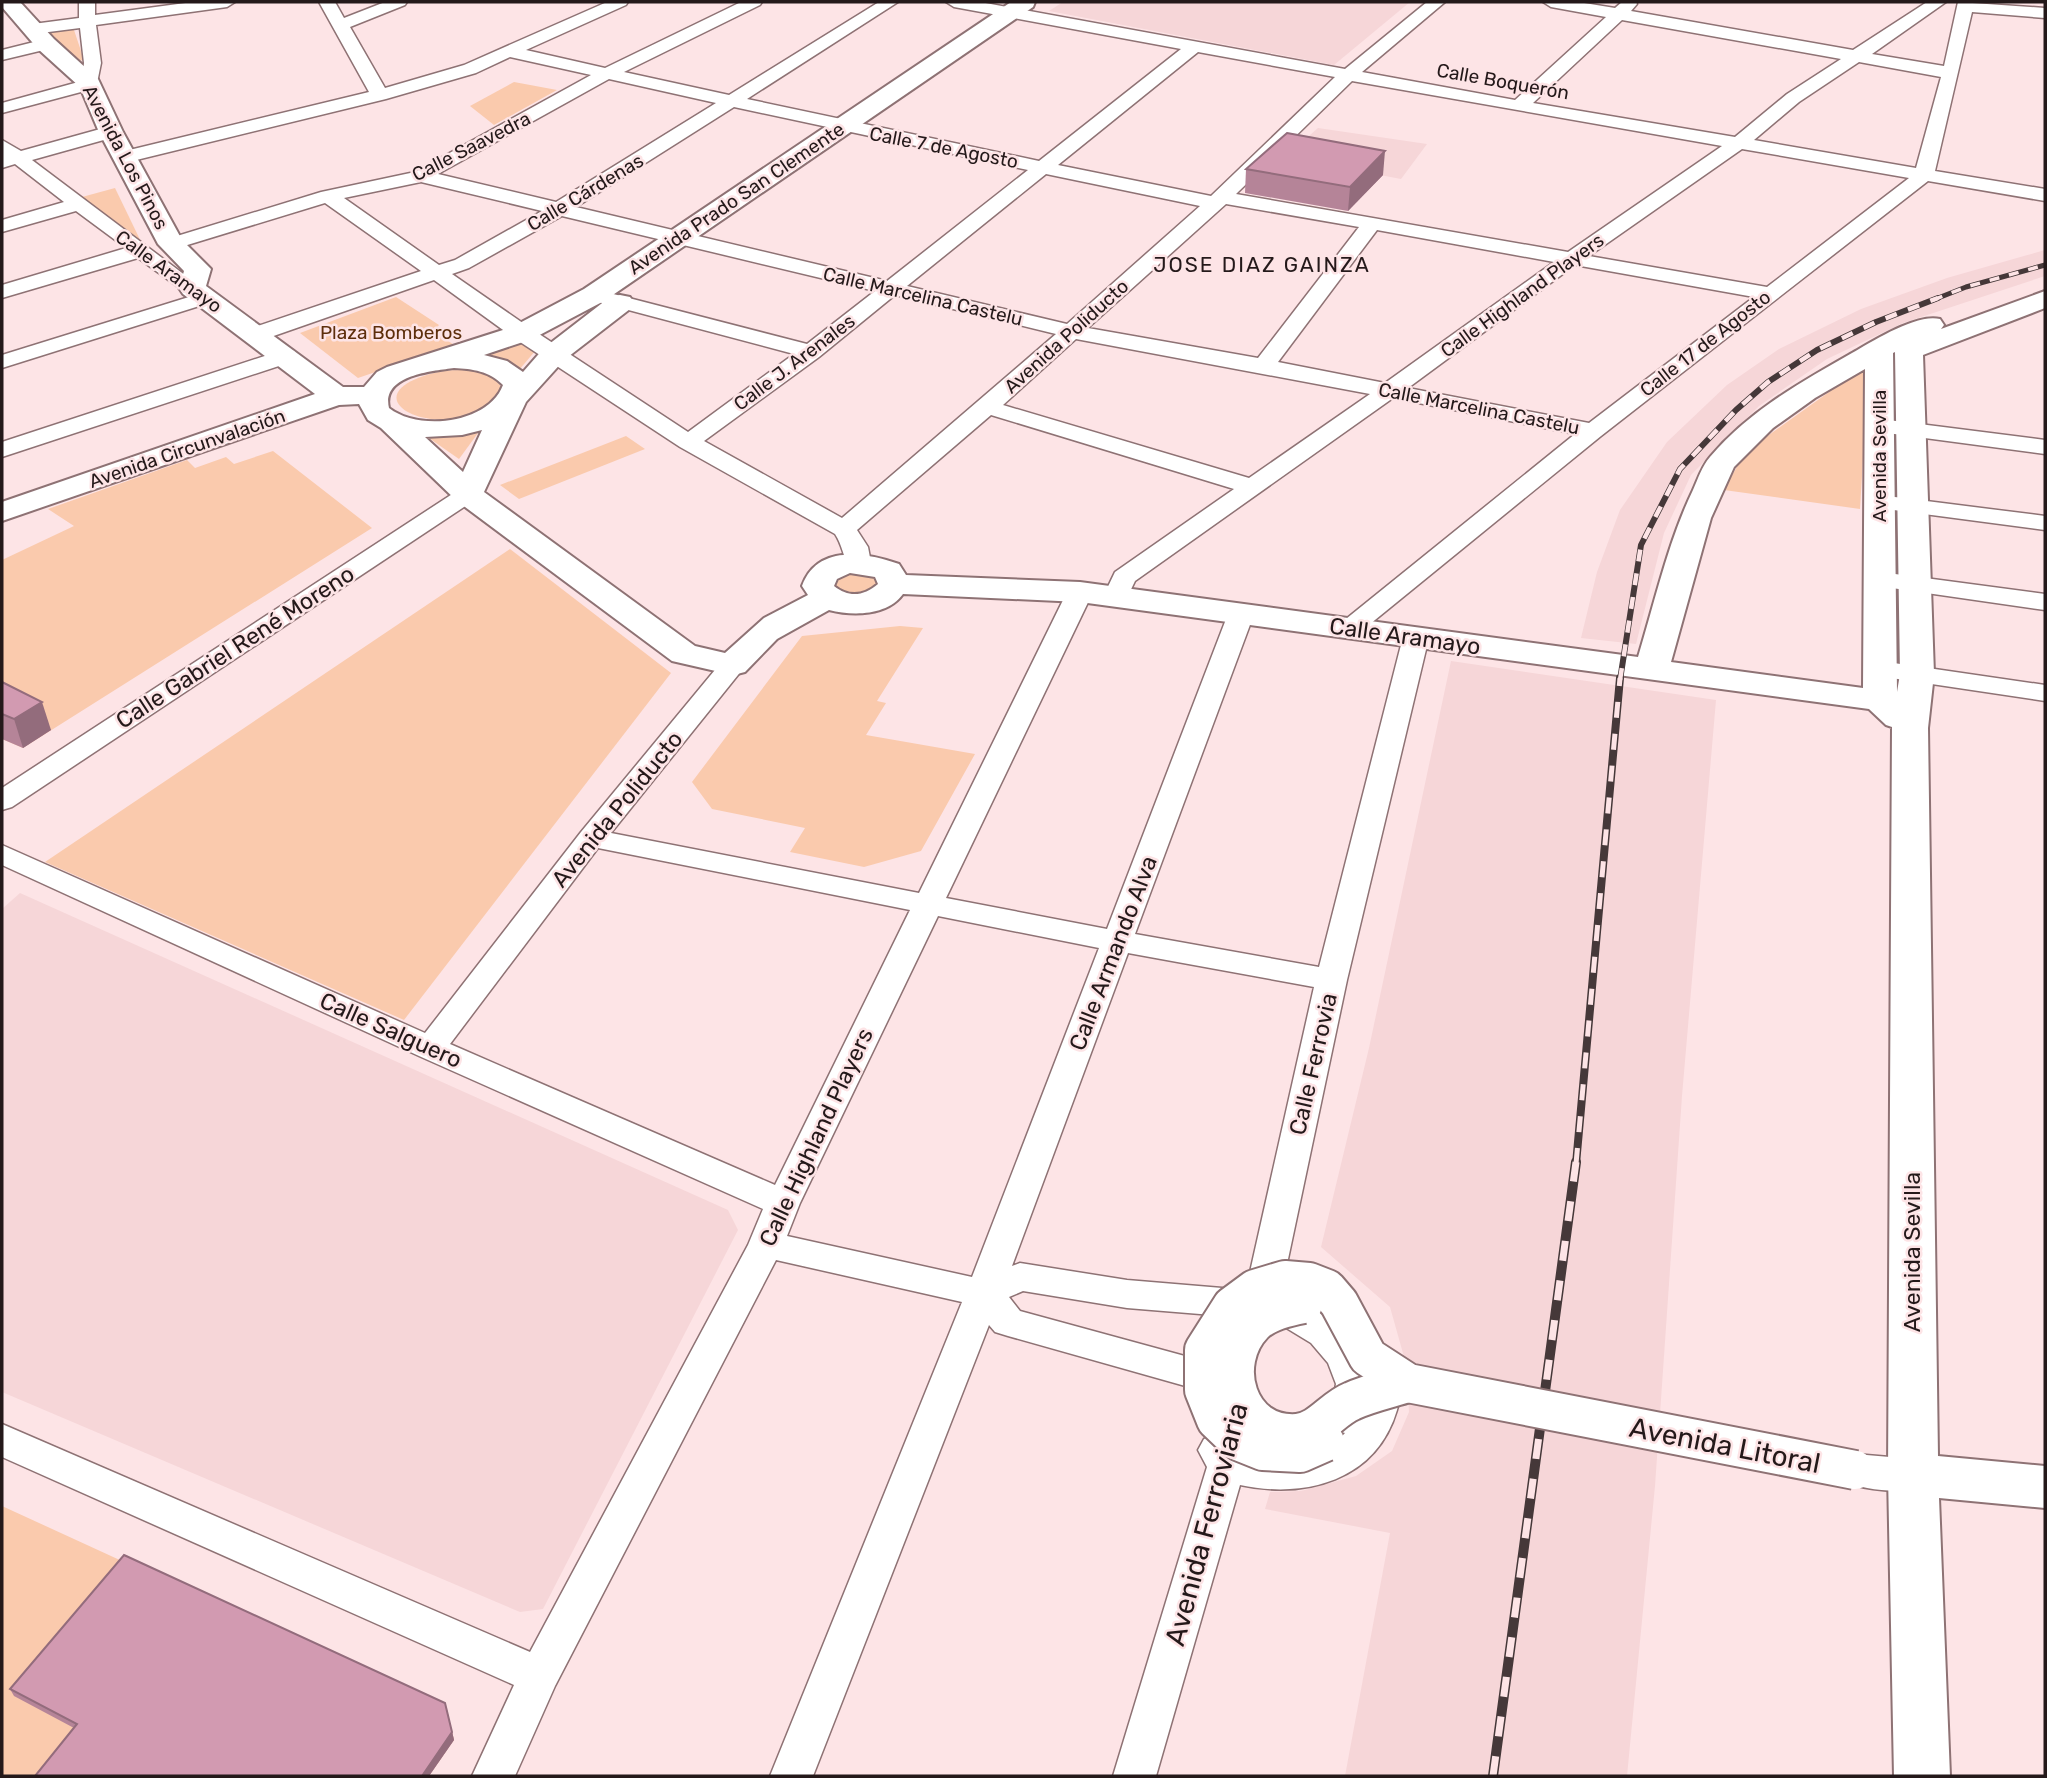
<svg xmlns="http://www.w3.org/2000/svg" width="2047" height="1778" font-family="Rubik,sans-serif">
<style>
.built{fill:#f6d6d8}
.green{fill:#facaad}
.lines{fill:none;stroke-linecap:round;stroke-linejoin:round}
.minor-casing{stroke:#8e7274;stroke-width:3}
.major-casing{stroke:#8e7274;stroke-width:4}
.minor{fill:#fff;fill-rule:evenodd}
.major{fill:#fff;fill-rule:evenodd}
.rail-far3-casing{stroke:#453839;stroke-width:5}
.rail-far2-casing{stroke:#453839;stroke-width:6}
.rail-far1-casing{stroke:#453839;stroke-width:8}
.rail-casing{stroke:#453839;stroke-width:10}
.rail-far3{stroke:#fde4e6;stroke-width:3.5;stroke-dasharray:10;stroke-linecap:butt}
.rail-far2{stroke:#fde4e6;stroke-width:4.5;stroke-dasharray:12;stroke-linecap:butt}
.rail-far1{stroke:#fde4e6;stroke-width:5;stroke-dasharray:16;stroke-linecap:butt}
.rail{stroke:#fde4e6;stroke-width:7;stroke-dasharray:20;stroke-linecap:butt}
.minor-bridge-casing{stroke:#8e7274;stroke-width:42;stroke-linecap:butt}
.minor-bridge{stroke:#fff;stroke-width:38}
.wall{fill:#b58498}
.shaded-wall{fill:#936c7c}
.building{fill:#d29ab1;stroke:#936c7c;stroke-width:2}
.labels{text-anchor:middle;stroke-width:5;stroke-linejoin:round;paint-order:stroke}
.far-street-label{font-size:19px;fill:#24191a;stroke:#fde4e6}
.far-park-label{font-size:19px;fill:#5d2e0b;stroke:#fde4e6}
.far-neighbourhood-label{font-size:21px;letter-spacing:2px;fill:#24191a;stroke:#fde4e6}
.street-label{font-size:23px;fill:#24191a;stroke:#fde4e6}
.near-street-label{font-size:28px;fill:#24191a;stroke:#fde4e6}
</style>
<rect width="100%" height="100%" fill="#fde4e6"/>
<!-- built -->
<g class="built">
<polygon points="1063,2 1410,2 1334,65 1049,11"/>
<polygon points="1318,128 1427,144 1401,179 1285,157"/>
<polygon points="2045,250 2045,276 1903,323 1827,359 1759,406 1691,475 1664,533 1636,644 1581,638 1597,572 1620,510 1667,442 1727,385 1779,349 1861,309 1947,278"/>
<polygon points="1451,661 1716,700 1682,1096 1655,1486 1627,1776 1345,1776 1390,1533 1265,1509 1270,1492 1301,1491 1356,1476 1392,1451 1409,1412 1406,1364 1390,1307 1321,1247 1369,1048"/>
<polygon points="20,893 728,1210 738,1230 543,1609 520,1612 2,1392 2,909"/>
</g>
<!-- green -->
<g class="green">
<polygon points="59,28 74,30 84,60 76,61 46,31"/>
<polygon points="514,82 557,90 494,125 470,106"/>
<polygon points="115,188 145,250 82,197"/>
<polygon points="396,297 439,325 434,331 454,345 358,378 300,333"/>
<polygon points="512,344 525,345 536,350 519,370 473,357"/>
<polygon points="1864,367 1864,442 1860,509 1724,490 1745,452"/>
<path d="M443,371c20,-2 42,-3 57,14 2,11 -3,15 -12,21 -58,38 -147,-14 -45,-35z"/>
<polygon points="481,429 459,459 426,436"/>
<polygon points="626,436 645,449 519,499 500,485"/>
<polygon points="273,451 372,528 23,748 2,739 2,560 74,526 48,509 187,460 195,468 226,457 234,464"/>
<polygon points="510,549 671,673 404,1020 45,862"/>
<polygon points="845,572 874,575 877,579 876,588 858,596 837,593 831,581"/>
<polygon points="900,626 923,628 877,701 886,703 866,735 975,754 921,851 864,867 790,852 805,828 712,809 692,782 802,636"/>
<polygon points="2,1506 447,1710 454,1740 429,1776 2,1776"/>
</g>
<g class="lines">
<defs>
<g id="minor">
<polygon points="79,2 95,2 95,15 193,2 235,2 227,7 96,25 101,63 96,88 2,113 2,103 82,81 84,63 80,28 33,34 25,29 33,24 79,18"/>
<path d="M319,2h16l9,16 41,-16h22l-2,3 -55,22 35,61 79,-23 143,-63h21l-2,3 -100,45 79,18 136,-66h21l-2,3 -136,67 105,23 150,-93h19l-151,97 292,62 142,-112 -227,-42 -8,-5h34l365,67 82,-67h18l-83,70 153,28 91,-83 -55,-10 -8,-5h35l37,6 7,-6h14l1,2 -6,7 222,39 74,-48h19l-74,52 72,12 14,-64 87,6v10l-73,-6 -37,159 110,18v12l-117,-20 -327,255 -242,197 -9,3 -9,-3 -4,-5 4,-5 234,-189 -182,-36 -258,183 -10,21 -9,3 -9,-3 -4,-5 12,-25 119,-83 -243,-74 -134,115 11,17 3,16 -3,5 -9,2 -9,-2c-7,-10 -7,-22 -15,-34l-155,-87 -166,-109 -80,-58 -169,59h-16l-3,-5 3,-5 172,-58 -96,-68 -154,47 -7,-2 -3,-4 3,-4 157,-48 94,-20 176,-97 -81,-18 -34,16 -90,26 -262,64 -7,-2 -2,-4 2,-4 252,-61zM1622,20l219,39 -54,35 -52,43 -202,-34zM1198,52l137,25 -124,119 -153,-31zM1859,62l82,15 -25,91 -162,-28 45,-38zM609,79l107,24 -160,99 -118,-28zM1352,81l370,65 -154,106 -332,-58zM734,107l294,63 -141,111 -311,-74zM1742,149l167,29 -142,109 -178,-31zM1046,174l154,32 -133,118 -160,-38zM421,182l121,29 -87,49 -16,5 -95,-67zM1226,204l133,23 -101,131 -170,-30zM562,216l313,75 -68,53 -213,-55 -7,2 -3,4 3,4 207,55 -106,78 -158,-104 -78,-54 17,-6zM1377,230l177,32 -169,121 -107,-21zM1575,265l179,32 -165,126 -181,-35zM895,295l161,39 -214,184 -138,-77 115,-84zM1076,339l294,55 -121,84 -246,-73z"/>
<polygon points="46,39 55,44 52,48 2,60 2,50"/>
<polygon points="111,126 118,128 120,132 118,136 32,160 202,288 199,292 185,292 138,258 2,298 2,285 126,248 76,211 2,232 2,220 64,202 15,164 2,168 2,140 21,151"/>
<polygon points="205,292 212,294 215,298 212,302 2,368 2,355"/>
<polygon points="286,349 294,351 297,356 294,361 2,457 2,442"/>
<polygon points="1880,419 2045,440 2045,454 1872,431 1869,426 1872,421"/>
<polygon points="468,487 476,489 480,494 476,499 12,807 2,810 2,788 460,489"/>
<polygon points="1879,495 2045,516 2045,530 1871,507 1867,502 1871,497"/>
<polygon points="1880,572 2045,594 2045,610 1871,585 1867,580 1871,575"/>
<path d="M1080,584l9,3 4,5 -147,306 161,31 121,-315 4,-5 9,-3 9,3 4,5 -119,320 184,33 84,-330 4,-6 9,-2 9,2 4,6 -82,343 -67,317c45,13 70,31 88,74l4,-7 13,-5 13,5c8,15 3,30 -1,46 -21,71 -92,89 -157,75l-84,291h-43l94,-309 -9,-17 6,-11 10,-4 10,-26 13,-4 13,4 6,11 -8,34c33,7 73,6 97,-21l-10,-3 -6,-11 7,-35 -8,-21 -17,-20 -28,-17 -22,-7 -134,-11 -104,-17 -14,6 11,14 183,50 13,5 6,10 -6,10 -13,5 -195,-55 -13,-4 -6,-7 -176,451h-43l192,-474 -186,-42 -221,426 -40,90h-43l42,-91 -512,-228v-33l528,228 218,-407 15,-36 -344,-153 -417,-191v-20l423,188 156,-201 143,-173 9,-2 9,2 4,6 -135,168 308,60 148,-301 4,-5zM598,848l312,62 -135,275 -325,-141zM938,916l161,32 -127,329 -185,-41 13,-33zM1128,953l186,34 -68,303 -119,-10 -107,-17 -8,3z"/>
<polygon points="1880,661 2045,685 2045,701 1871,675 1867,669 1871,663"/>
<path d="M1855,1454l58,5 14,5 5,11 -5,11c-25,9 -61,4 -86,-5l-5,-11 5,-11z"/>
</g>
<path id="major" d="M2,2h18l34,37 44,40 25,53 59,108 29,29 -5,17 137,101h21l13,-15 10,-5 125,-40 72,-38 427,-287h24l-2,5 -429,294 -72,38 -48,16 23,6 16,11 21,-24 66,-51 10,-2 10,2 4,6 -4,6 -66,51 -38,42 -42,90 211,154 30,7 39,-35 44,-23 -6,-9c15,-42 64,-34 97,-22l7,11 174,7 558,75c17,-56 30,-115 55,-167 5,-11 9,-24 17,-33 39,-46 91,-75 142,-104 21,-12 65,-40 88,-34l4,6 -3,4 104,-38v17l-122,47 11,319 -6,54 10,728 107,10v42l-106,-10 11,278h-56l-6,-301 4,-748 -6,-2 -17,-16 -789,-107 -177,-8c-16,22 -50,22 -74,16l-52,29 -32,33 -12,3 -61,-14 -215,-160 -76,-73 -13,-8 -9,-16 -20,1 -337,116v-19l313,-108 -132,-100 -4,-6 5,-17 -26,-27 -59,-112 -19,-45 -42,-38 -36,-42zM1895,352l5,322 -3,18 -4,-339zM454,368c19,1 35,3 49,17 -14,38 -83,47 -114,23 -8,-33 44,-37 65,-40zM1865,369l-2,319 -192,-26 40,-144 23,-51 39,-39 42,-30zM482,430l-19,42 -38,-35 37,-2zM850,573l25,4 3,7c-14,12 -29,14 -44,2l3,-7z"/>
</defs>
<!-- minor casing -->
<use href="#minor" class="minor-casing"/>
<!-- major casing -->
<use href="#major" class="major-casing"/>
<!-- minor -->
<use href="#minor" class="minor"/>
<!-- major -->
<use href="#major" class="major"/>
<defs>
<polyline id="rail-far3" points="1933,300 1966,287 2045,265"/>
<polyline id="rail-far2" points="1620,680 1641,545 1680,469 1736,410 1768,382 1817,350 1876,322 1938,298"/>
<polyline id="rail-far1" points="1576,1164 1620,678"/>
<polyline id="rail" points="1493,1776 1576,1162"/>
</defs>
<!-- rail-far3 casing -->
<use href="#rail-far3" class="rail-far3-casing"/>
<!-- rail-far2 casing -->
<use href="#rail-far2" class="rail-far2-casing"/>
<!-- rail-far1 casing -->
<use href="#rail-far1" class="rail-far1-casing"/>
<!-- rail casing -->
<use href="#rail" class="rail-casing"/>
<!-- rail-far3 -->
<use href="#rail-far3" class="rail-far3"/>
<!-- rail-far2 -->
<use href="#rail-far2" class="rail-far2"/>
<!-- rail-far1 -->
<use href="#rail-far1" class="rail-far1"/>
<!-- rail -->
<use href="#rail" class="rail"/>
<defs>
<g id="minor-bridge">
<path d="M1303,1304c-16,3 -37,8 -49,20 -38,39 -17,113 43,109 23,-2 35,-24 55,-32 18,-8 37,-12 56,-18"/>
<polyline points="1325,1442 1300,1453 1263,1451 1238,1441 1216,1420 1204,1390 1204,1350 1232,1306 1255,1289 1285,1280 1309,1282 1327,1289 1339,1303 1368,1357 1408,1383 1855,1470"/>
</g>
</defs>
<!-- minor-bridge casing -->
<use href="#minor-bridge" class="minor-bridge-casing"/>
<!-- minor-bridge -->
<use href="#minor-bridge" class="minor-bridge"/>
</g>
<!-- wall -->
<g class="wall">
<polygon points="1246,169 1383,175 1348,211 1245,193"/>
<polygon points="2,682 51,730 23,748 2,739"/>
<polygon points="10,1689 447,1710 454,1740 429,1776 35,1776 74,1728 14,1696"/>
</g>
<!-- shaded-wall -->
<g class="shaded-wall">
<polygon points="1385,151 1383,175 1348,211 1350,187"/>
<polygon points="42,702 51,730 23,748 14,719"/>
<polygon points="447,1710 454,1740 429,1776 422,1776"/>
</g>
<!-- building -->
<g class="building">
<polygon points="1287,133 1385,151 1350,187 1246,169"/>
<polygon points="2,682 42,702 14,719 2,714"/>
<polygon points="124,1555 445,1703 452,1732 422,1776 35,1776 77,1724 10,1689"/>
</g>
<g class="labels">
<!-- far-street labels -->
<g class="far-street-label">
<text transform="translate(1503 81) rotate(10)" y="7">Calle Boquerón</text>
<text transform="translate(471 146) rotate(-27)" y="7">Calle Saavedra</text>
<text transform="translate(944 147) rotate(11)" y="7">Calle 7 de Agosto</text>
<text transform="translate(126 157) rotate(62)" y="7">Avenida Los Pinos</text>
<text transform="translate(585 192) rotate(-31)" y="7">Calle Cárdenas</text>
<text transform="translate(736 198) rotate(-34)" y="7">Avenida Prado San Clemente</text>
<text transform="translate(169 271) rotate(36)" y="7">Calle Aramayo</text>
<text transform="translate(1522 295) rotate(-36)" y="7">Calle Highland Players</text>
<text transform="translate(923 296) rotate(13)" y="7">Calle Marcelina Castelu</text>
<text transform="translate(1066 336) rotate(-42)" y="7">Avenida Poliducto</text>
<text transform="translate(1705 343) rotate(-38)" y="7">Calle 17 de Agosto</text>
<text transform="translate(794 362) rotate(-37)" y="7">Calle J. Arenales</text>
<text transform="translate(1479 408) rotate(11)" y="7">Calle Marcelina Castelu</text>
<text transform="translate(187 448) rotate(-19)" y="7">Avenida Circunvalación</text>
<text transform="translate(1879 456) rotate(-90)" y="7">Avenida Sevilla</text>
</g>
<!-- far-park labels -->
<g class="far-park-label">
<text x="391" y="339">Plaza Bomberos</text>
</g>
<!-- far-neighbourhood labels -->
<g class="far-neighbourhood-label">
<text x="1262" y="272">JOSE DIAZ GAINZA</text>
</g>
<!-- street labels -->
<g class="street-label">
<text transform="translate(1405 636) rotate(8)" y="8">Calle Aramayo</text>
<text transform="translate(235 647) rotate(-33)" y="8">Calle Gabriel René Moreno</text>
<text transform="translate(617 809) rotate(-51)" y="8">Avenida Poliducto</text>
<text transform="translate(1113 953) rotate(-69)" y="8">Calle Armando Alva</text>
<text transform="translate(391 1030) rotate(24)" y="8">Calle Salguero</text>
<text transform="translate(1313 1064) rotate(-77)" y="8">Calle Ferrovia</text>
<text transform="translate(816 1137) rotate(-65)" y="8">Calle Highland Players</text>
<text transform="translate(1912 1252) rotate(-90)" y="8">Avenida Sevilla</text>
</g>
<!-- near-street labels -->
<g class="near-street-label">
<text transform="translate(1725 1445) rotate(11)" y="10">Avenida Litoral</text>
<text transform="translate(1206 1524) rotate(-75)" y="10">Avenida Ferroviaria</text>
</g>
</g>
<!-- border -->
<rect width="2047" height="1778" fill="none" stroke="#24191a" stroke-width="7"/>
</svg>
